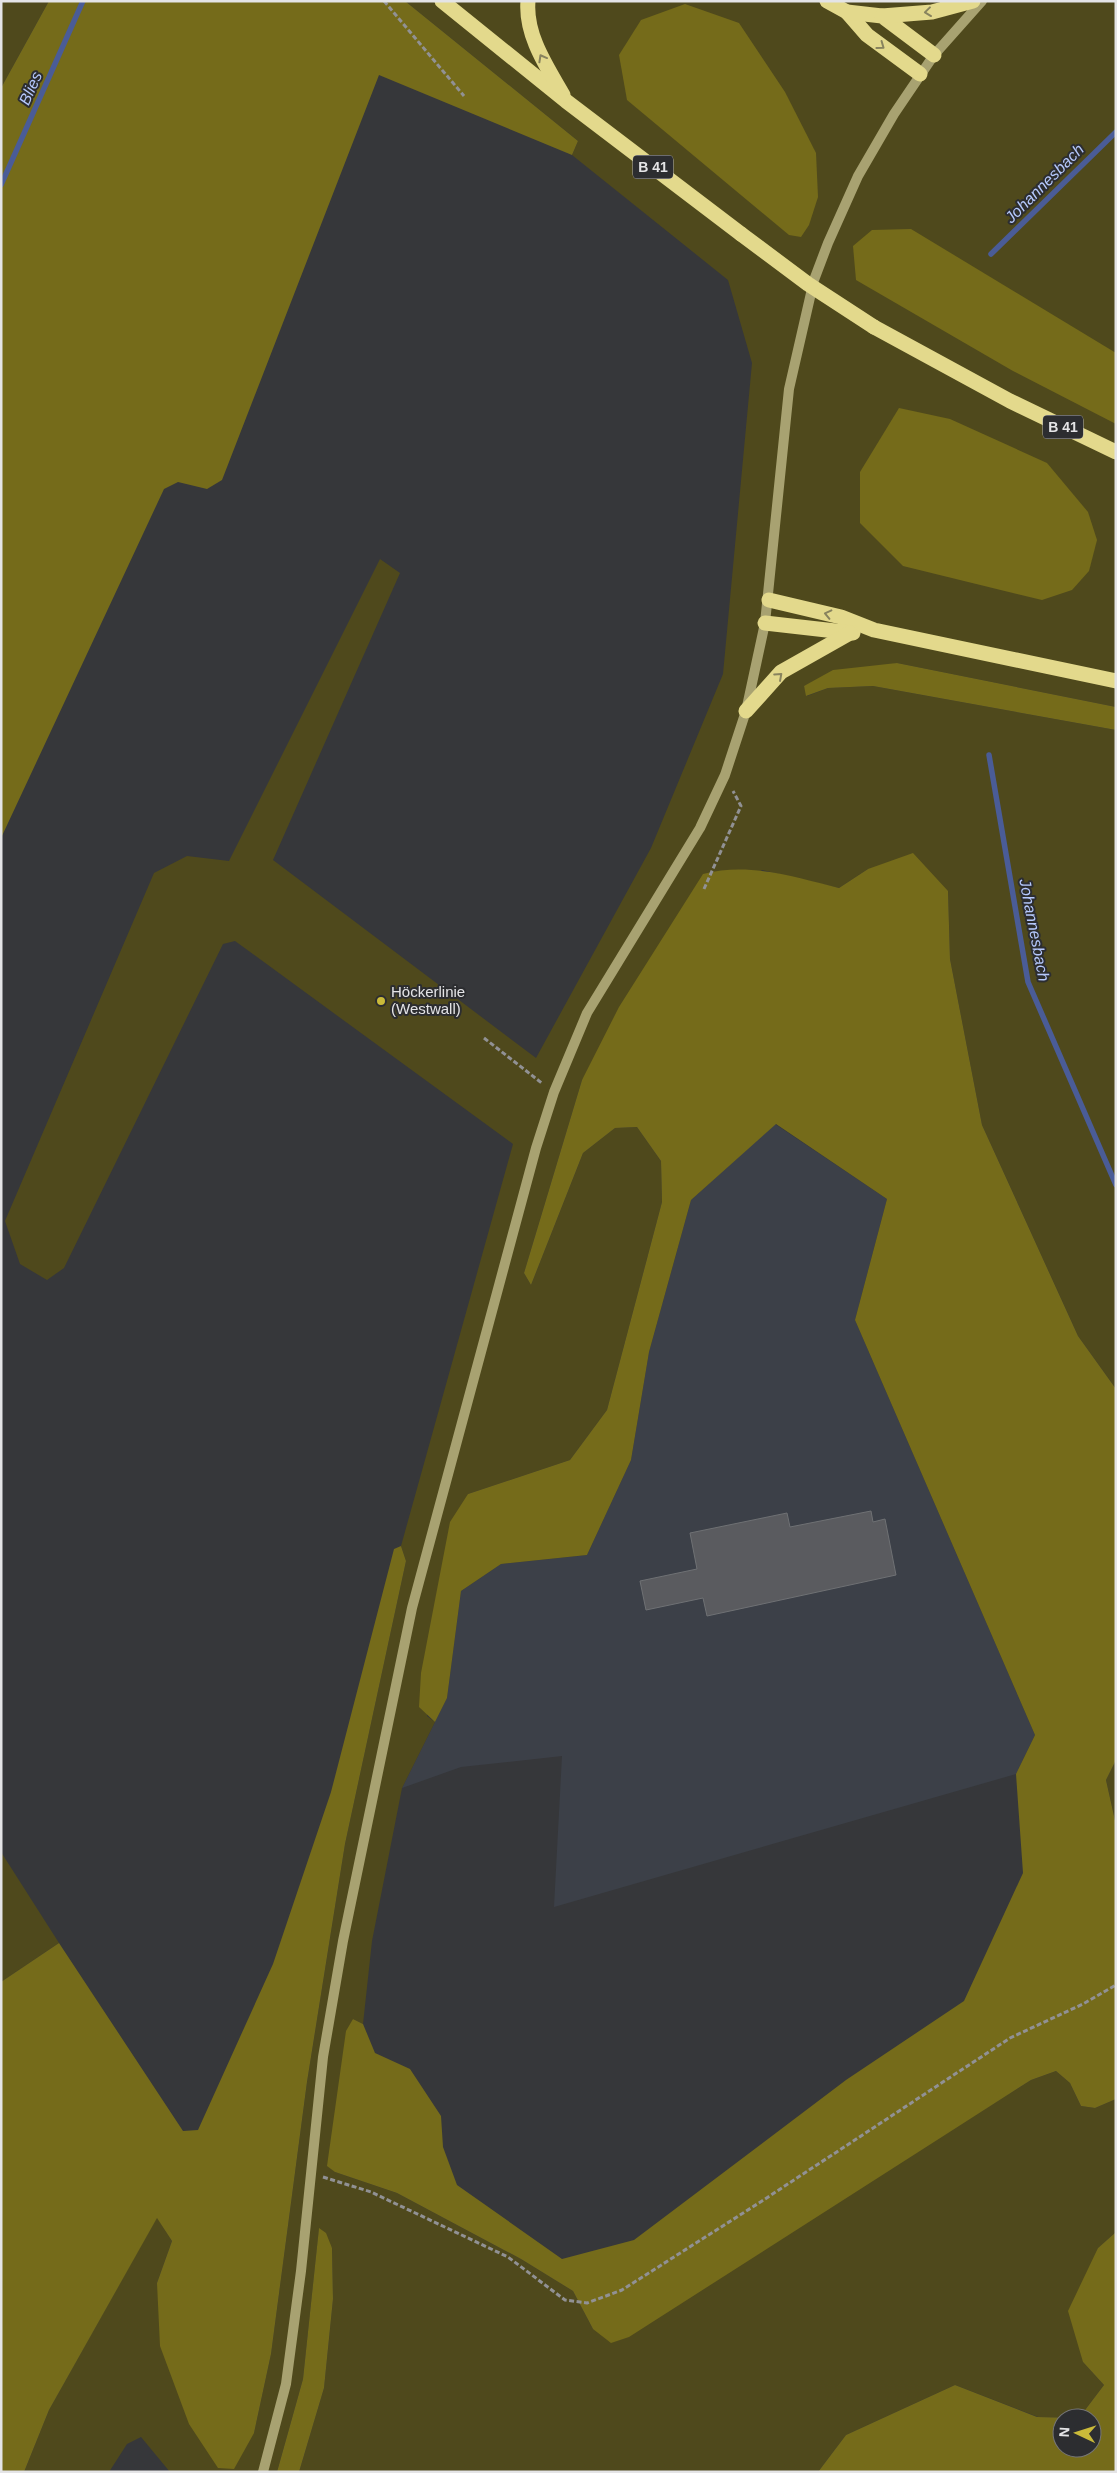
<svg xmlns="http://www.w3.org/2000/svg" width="1117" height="2473" font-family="Helvetica,sans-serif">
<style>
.built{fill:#3c4048}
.green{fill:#4f491c}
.forest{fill:#756b1a;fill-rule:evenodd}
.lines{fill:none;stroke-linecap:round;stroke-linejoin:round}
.stream{stroke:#4a5c97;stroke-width:5.5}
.building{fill:#5a5b5f;stroke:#6f7174}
.path{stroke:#919194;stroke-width:3;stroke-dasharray:5 2.5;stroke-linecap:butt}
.secondary{stroke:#a8a271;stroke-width:10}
.highway{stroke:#e3d98c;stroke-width:15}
.highway-bridge{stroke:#e3d98c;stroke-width:15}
.oneway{stroke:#88835e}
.poi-dot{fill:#caba39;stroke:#2c2d30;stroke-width:2}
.labels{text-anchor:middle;stroke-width:4;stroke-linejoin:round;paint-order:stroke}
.shield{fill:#2c2d30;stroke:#adadaf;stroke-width:1}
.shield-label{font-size:14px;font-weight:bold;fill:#e4e4e6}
.poi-label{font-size:15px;fill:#e4e4e6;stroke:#2c2d30;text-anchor:start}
.water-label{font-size:16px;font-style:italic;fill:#b5c8fc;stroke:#2c2d30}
</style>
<rect width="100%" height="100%" fill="#36373a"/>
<!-- built -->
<polygon class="built" points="775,1124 887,1199 855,1320 1035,1735 1016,1774 554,1907 562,1756 461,1767 402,1788 447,1698 461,1591 501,1564 587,1555 631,1460 649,1352 691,1200"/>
<!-- green -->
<g class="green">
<polygon points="1,1 49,1 1,88"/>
<polygon points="405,1 1116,1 1116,707 897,663 804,686 807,696 828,688 873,686 1116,730 1116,1389 1078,1336 982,1125 950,959 948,891 868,869 839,888 762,870 582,1080 524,1273 531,1285 583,1153 615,1128 637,1127 661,1161 662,1202 607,1410 570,1460 468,1494 427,1716 435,1722 402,1788 372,1941 363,2024 353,2019 335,2172 397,2193 521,2259 573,2291 593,2329 854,2191 1031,2080 1056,2071 1070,2083 1081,2106 1095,2108 1116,2099 1116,2232 1098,2248 1083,2362 1104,2385 1079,2418 1038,2417 955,2385 846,2435 818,2472 299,2472 324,2388 333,2299 332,2248 319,2229 303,2379 277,2472 170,2472 141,2437 127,2444 109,2472 24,2472 49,2410 157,2217 172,2241 157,2283 254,2433 271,2354 307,2082 345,1844 406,1561 401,1546 513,1144 235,941 223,944 64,1268 47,1280 20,1264 5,1221 154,873 187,856 229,861 380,559 400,573 273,860 536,1058 651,848 723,674 752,363 728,280 572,155 578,141"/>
<polygon points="1116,1760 1116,1825 1106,1780"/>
<polygon points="1,1852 59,1943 1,1982"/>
</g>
<!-- forest -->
<g class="forest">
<polygon points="49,1 405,1 578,141 572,155 379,75 222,480 207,489 178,482 164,489 1,838 1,88"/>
<polygon points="685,4 739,23 785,92 816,153 818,197 809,225 801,237 789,235 627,100 619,55 641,20"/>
<polygon points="911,229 1116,353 1116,424 1013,371 856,280 853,246 872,230"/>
<polygon points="899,408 950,419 1047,463 1088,512 1097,540 1089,571 1072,590 1042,600 903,566 860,523 860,472"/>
<polygon points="897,663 1116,707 1116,730 873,686 828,688 806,696 804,686 833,670"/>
<path d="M913,853l35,38 2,68 32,166 96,211 38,53v371l-10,20 10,45v274l-21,9 -14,-2 -11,-23 -14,-12 -25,9 -402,257 -18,6 -18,-14 -20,-38 -52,-32 -124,-66 -62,-21 -8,-6 19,-135 7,-12 10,5 12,29 35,16 31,47 2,31 14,38 105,74 72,-19 212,-160 118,-79 59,-128 -7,-99 19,-39 -180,-415 32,-121 -111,-75 -85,76 -42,152 -18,108 -44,95 -86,9 -40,27 -14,107 -12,24 -16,-15 2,-34 29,-151 18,-28 102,-34 37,-50 55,-208 -1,-41 -24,-34 -22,1 -32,25 -52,132 -7,-12 58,-193 37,-73 84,-133c46,-12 91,3 136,14l29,-19z"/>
<polygon points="401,1546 406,1561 345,1844 307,2082 271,2354 254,2433 234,2469 218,2468 189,2424 160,2346 157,2283 172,2241 157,2218 49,2410 24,2472 1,2472 1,1982 59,1943 183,2131 198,2130 273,1964 331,1792 394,1549"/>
<polygon points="319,2228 326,2233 332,2248 333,2299 324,2388 299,2472 277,2472 303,2379"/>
<path d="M1116,2232v240h-298l28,-37 109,-50 82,32 42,1 25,-33 -21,-23 -15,-51 30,-63zM1062,2418h30v30h-30z"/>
</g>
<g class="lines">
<!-- stream -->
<g class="stream">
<polyline points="1,185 83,1"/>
<polyline points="991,254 1116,132"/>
<polyline points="989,755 1028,982 1116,1185"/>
</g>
</g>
<!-- building -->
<polygon class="building" points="871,1511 873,1522 885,1519 896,1575 707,1616 703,1598 646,1610 640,1581 697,1569 690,1533 787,1513 790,1527"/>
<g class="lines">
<!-- path -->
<g class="path">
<polyline points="384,1 464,96"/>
<polyline points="704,889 741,806 733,791"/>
<polyline points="484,1038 543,1084"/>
<polyline points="323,2177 371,2192 508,2257 565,2300 587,2303 622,2290 762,2201 1010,2038 1083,2004 1116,1985"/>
</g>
<!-- secondary -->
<polyline class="secondary" points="263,2472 286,2384 301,2271 323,2057 343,1941 412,1608 536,1148 554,1092 587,1013 700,828 725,775 746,711 765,623 789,389 814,280 828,243 858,176 894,114 934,55 982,1"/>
<!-- highway -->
<g class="highway">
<polyline points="442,1 566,101 741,234"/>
<path d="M528,1c-3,34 19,66 35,94"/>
<polyline points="827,1 847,12 867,35 920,74"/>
<polyline points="847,12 882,16 934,55"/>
<polyline points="882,16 932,12 973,1"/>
<polyline points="874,327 1010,401 1116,452"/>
<polyline points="769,600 841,617 874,630 1116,681"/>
<polyline points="765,623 853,633"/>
<polyline points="746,711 781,672 850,633"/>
</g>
<!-- highway-bridge -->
<polyline class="highway-bridge" points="741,234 808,284 874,327"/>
</g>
<!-- one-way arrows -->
<defs><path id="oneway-chevron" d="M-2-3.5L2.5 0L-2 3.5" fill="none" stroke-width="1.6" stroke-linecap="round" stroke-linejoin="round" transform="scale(1.25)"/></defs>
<g class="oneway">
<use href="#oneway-chevron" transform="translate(928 12) rotate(173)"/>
<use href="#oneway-chevron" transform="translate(881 46) rotate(36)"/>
<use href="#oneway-chevron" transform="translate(542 58) rotate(-119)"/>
<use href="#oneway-chevron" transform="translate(828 614) rotate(-167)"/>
<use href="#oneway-chevron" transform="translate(779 676) rotate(-42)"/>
</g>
<!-- markers -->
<circle class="poi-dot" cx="381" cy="1001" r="5"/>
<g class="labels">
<!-- shield labels -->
<g class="shield">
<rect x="633" y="155.5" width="40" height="23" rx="4"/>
<rect x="1043" y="415.5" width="40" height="23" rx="4"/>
</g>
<g class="shield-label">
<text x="653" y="172">B 41</text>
<text x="1063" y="432">B 41</text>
</g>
<!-- poi labels -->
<g class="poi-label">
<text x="391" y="997">Höckerlinie<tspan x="391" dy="17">(Westwall)</tspan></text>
</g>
<!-- water labels -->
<g class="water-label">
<text transform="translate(30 88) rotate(-66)" y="6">Blies</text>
<text transform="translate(1044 183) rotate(-45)" y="6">Johannesbach</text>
<text transform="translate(1035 930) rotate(79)" y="6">Johannesbach</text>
</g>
</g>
<!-- border -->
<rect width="1117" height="2473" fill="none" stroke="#e4e4e6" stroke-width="5"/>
<!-- north arrow -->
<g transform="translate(1077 2433) rotate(274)"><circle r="24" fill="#2c2d30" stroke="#767679"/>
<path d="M0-4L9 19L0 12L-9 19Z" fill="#caba39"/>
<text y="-8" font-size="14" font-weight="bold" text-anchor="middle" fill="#e4e4e6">N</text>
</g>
</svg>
